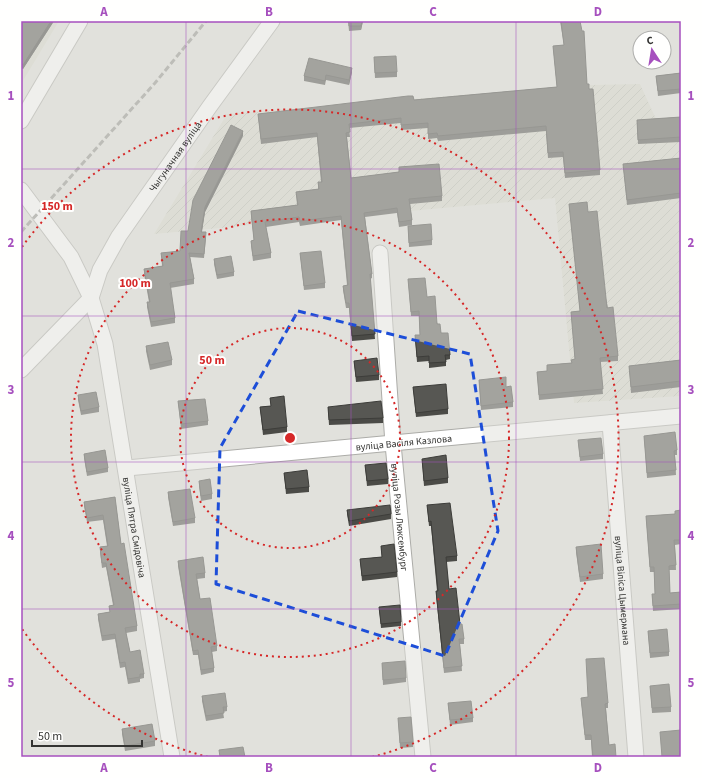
<svg xmlns="http://www.w3.org/2000/svg" width="702" height="778" font-family="'Source Sans 3',sans-serif">
<style>
.built{fill:#d7d8cc}
.industrial{fill:url(#industrial-furrows)}
.lines{fill:none;stroke-linecap:round;stroke-linejoin:round}
.minor-casing{stroke:#acaca8;stroke-width:17}
.minor{stroke:#fff;stroke-width:15}
.rail{stroke:#90908c;stroke-width:3;stroke-dasharray:6 3;stroke-linecap:butt}
.wall{fill:#4b4b47}
.shaded-wall{fill:#3d3d3a}
.building{fill:#575753;stroke:#3d3d3a}
.marked{fill:none;stroke:#1d4ed8;stroke-width:3;stroke-dasharray:8 5;stroke-linejoin:round}
.grid{fill:none;stroke:#a650be;stroke-width:1;stroke-opacity:0.55}
.ring{fill:none;stroke:#d62828;stroke-width:2;stroke-dasharray:2 4}
.labels{text-anchor:middle;stroke-width:4;stroke-linejoin:round;paint-order:stroke}
.street-label{font-size:10px;fill:#343432;stroke:#fffffe}
.centre{fill:#d62828;stroke:#fffffe;stroke-width:2}
.ring-label{font-size:12px;text-anchor:middle;font-weight:bold;fill:#d62828;stroke:#fffffe;stroke-width:4;stroke-linejoin:round;paint-order:stroke}
.neatline{fill:none;stroke:#a650be;stroke-width:1.5}
.grid-label{font-size:13px;text-anchor:middle;font-weight:bold;fill:#a650be}
</style>
<defs>
<pattern id="industrial-furrows" width="10" height="10" patternUnits="userSpaceOnUse"><rect width="10" height="10" fill="#d7d8cc"/><path d="M-1 1l2-2M0 10L10 0M9 11l2-2" fill="none" stroke="#b9bab0"/></pattern>
</defs>
<rect width="100%" height="100%" fill="#e1e1dc"/>
<!-- built -->
<polygon class="built" points="21,21 59,21 21,84"/>
<!-- industrial -->
<polygon class="industrial" points="640,84 657,121 681,119 681,396 574,403 555,198 154,234 227,114 589,85"/>
<g class="lines">
<defs>
<g id="minor">
<polyline points="21,121 80,21"/>
<path id="s1" d="M21,190l50,67 20,41 14,46 67,413"/>
<path id="s2" d="M380,253l13,191 30,313"/>
<path id="s3" d="M21,370l70,-72 9,-28 19,-34 91,-130 62,-85"/>
<path id="s4" d="M610,423l26,334"/>
<path id="s5" d="M127,468l554,-52"/>
</g>
</defs>
<!-- minor casing -->
<use href="#minor" class="minor-casing"/>
<!-- minor -->
<use href="#minor" class="minor"/>
<!-- rail -->
<polyline class="rail" points="21,232 155,83 206,21"/>
</g>
<!-- wall -->
<g class="wall">
<polygon points="21,21 54,21 23,69 21,68"/>
<polygon points="348,21 363,21 361,30 349,31"/>
<polygon points="560,21 580,21 587,84 589,89 600,170 600,175 565,178 563,157 548,158 546,131 438,141 437,138 428,139 428,128 401,130 401,123 349,128 350,137 347,137 351,178 399,172 399,167 442,196 442,201 410,204 412,220 412,225 399,227 397,213 365,217 372,274 372,278 370,279 375,339 352,341 349,308 346,308 343,290 343,286 347,285 341,220 300,226 299,222 266,227 271,253 271,258 253,261 251,245 251,241 254,240 251,216 251,211 297,205 296,192 318,189 318,182 321,182 317,137 261,144 258,114 557,87 553,46 564,45"/>
<polygon points="374,57 397,72 397,77 375,78"/>
<polygon points="352,72 349,85 326,80 325,85 304,81 304,76"/>
<polygon points="681,73 681,93 658,96 656,76"/>
<polygon points="681,117 681,142 638,144 637,120"/>
<polygon points="243,136 205,212 202,232 206,237 204,258 190,257 194,279 194,284 170,288 175,318 175,323 151,327 147,307 147,302 149,302 144,274 144,269 162,266 161,253 180,251"/>
<polygon points="681,158 681,198 627,205 623,164"/>
<polygon points="569,204 588,212 618,356 618,361 600,362 603,394 539,400 537,372 547,371 547,365 571,363 575,360 571,312 580,311"/>
<polygon points="408,226 432,240 432,245 409,247"/>
<polygon points="300,253 325,283 325,288 304,290"/>
<polygon points="214,259 234,272 234,276 217,279 214,264"/>
<polygon points="408,279 427,297 450,355 450,359 446,360 446,366 429,368 429,361 417,362 415,335 420,335 419,316 411,316"/>
<polygon points="146,346 172,360 172,365 150,370 146,351"/>
<polygon points="681,360 681,387 631,393 629,366"/>
<polygon points="354,361 379,375 379,380 356,382"/>
<polygon points="479,380 506,387 513,402 513,407 481,410"/>
<polygon points="413,387 448,409 448,414 416,417"/>
<polygon points="78,395 99,407 99,412 81,415 78,400"/>
<polygon points="270,398 287,427 287,432 263,435 260,407 271,406"/>
<polygon points="178,401 208,421 208,425 181,429"/>
<polygon points="328,407 383,418 383,423 329,425"/>
<polygon points="644,436 677,450 677,455 675,455 676,475 647,478"/>
<polygon points="578,440 603,454 603,459 580,461"/>
<polygon points="84,454 108,468 108,472 87,476 84,458"/>
<polygon points="422,459 448,478 448,483 424,486"/>
<polygon points="365,465 388,479 388,484 367,486"/>
<polygon points="284,473 309,487 309,492 286,494"/>
<polygon points="199,481 212,494 212,499 201,501 199,486"/>
<polygon points="168,492 195,518 195,523 173,526 168,497"/>
<polygon points="115,497 121,544 137,626 137,631 126,633 130,652 144,674 144,678 140,679 140,682 128,684 125,667 120,668 115,639 102,641 98,619 98,614 110,612 109,606 113,605 106,567 102,568 100,552 100,547 107,546 103,520 87,522 84,506 84,502"/>
<polygon points="427,505 457,556 457,561 446,562 449,589 460,624 464,639 464,644 460,644 462,671 444,673 436,595 436,591 437,591 431,526 429,526"/>
<polygon points="347,510 391,514 391,519 349,526 347,514"/>
<polygon points="681,510 681,544 675,545 676,570 669,570 670,593 681,592 681,609 653,611 652,594 655,594 654,572 650,572 646,516 675,514"/>
<polygon points="381,546 397,572 397,577 362,581 360,559 382,557"/>
<polygon points="576,547 603,574 603,579 580,582 576,552"/>
<polygon points="178,561 205,573 205,578 197,579 200,599 217,646 217,651 212,652 214,668 214,672 201,675 198,655 193,655 178,566"/>
<polygon points="379,607 401,622 401,626 381,628"/>
<polygon points="648,631 669,652 669,656 650,658"/>
<polygon points="382,663 406,678 406,682 383,685"/>
<polygon points="650,686 671,707 671,712 652,713"/>
<polygon points="202,696 227,707 227,711 223,712 224,718 206,721 202,701"/>
<polygon points="581,698 608,703 608,708 606,708 609,745 616,757 592,757 591,740 585,740"/>
<polygon points="448,703 473,718 473,722 450,725"/>
<polygon points="398,718 413,742 413,747 400,748"/>
<polygon points="122,729 155,741 155,746 125,751 122,734"/>
</g>
<!-- shaded-wall -->
<g class="shaded-wall">
<polygon points="51,21 54,21 23,69 23,65"/>
<polygon points="362,21 363,21 361,30 361,26"/>
<polygon points="352,68 352,72 349,85 349,80"/>
<polygon points="243,131 243,136 205,212 201,236 201,232 205,207"/>
</g>
<!-- building -->
<g class="building">
<polygon points="21,21 51,21 23,65 21,63"/>
<polygon points="349,21 362,21 361,26 349,26"/>
<polygon points="561,21 580,21 582,31 584,31 587,84 589,84 589,89 593,89 600,170 565,173 563,152 548,153 546,126 438,136 437,133 428,134 428,123 401,125 401,118 349,124 350,132 346,133 351,178 399,172 399,167 439,164 442,196 409,199 412,220 399,222 397,208 364,213 372,274 370,274 375,334 352,336 349,303 346,303 343,286 348,285 341,216 300,221 299,217 265,222 271,253 253,256 251,241 254,240 251,211 298,205 296,192 319,189 318,182 322,182 317,133 261,139 258,114 408,96 413,96 414,100 557,87 553,46 564,45"/>
<polygon points="396,56 397,72 375,73 374,57"/>
<polygon points="309,58 352,68 349,80 326,75 325,81 304,76"/>
<polygon points="681,73 681,89 658,91 656,76"/>
<polygon points="681,117 681,137 638,140 637,120"/>
<polygon points="231,125 243,131 205,207 201,232 206,232 204,254 189,253 194,279 170,283 175,318 151,322 147,302 150,302 144,269 163,266 161,253 180,251 181,231 188,231 193,200"/>
<polygon points="681,158 681,193 627,200 623,164"/>
<polygon points="587,202 588,212 597,211 607,308 613,307 618,356 600,358 603,389 539,395 537,372 547,371 547,365 572,363 571,360 575,359 571,312 580,311 569,204"/>
<polygon points="431,224 432,240 409,243 408,226"/>
<polygon points="321,251 325,283 304,286 300,253"/>
<polygon points="231,256 234,272 217,275 214,259"/>
<polygon points="425,278 427,297 435,296 437,324 440,324 441,333 448,333 450,355 445,355 446,362 429,363 429,356 417,357 415,335 420,335 419,311 411,312 408,279"/>
<polygon points="168,342 172,360 150,365 146,346"/>
<polygon points="377,358 379,375 356,377 354,361"/>
<polygon points="681,360 681,381 631,387 629,366"/>
<polygon points="506,377 506,387 511,386 513,402 481,406 479,380"/>
<polygon points="446,384 448,409 416,413 413,387"/>
<polygon points="96,392 99,407 81,411 78,395"/>
<polygon points="284,396 287,427 263,430 260,407 271,406 270,398"/>
<polygon points="205,399 208,421 181,424 178,401"/>
<polygon points="381,401 383,418 329,420 328,407"/>
<polygon points="675,432 677,450 674,451 676,470 647,473 644,436"/>
<polygon points="601,438 603,454 580,457 578,440"/>
<polygon points="105,450 108,468 87,472 84,454"/>
<polygon points="446,455 448,478 424,481 422,459"/>
<polygon points="386,463 388,479 367,481 365,465"/>
<polygon points="307,470 309,487 286,489 284,473"/>
<polygon points="210,479 212,494 201,496 199,481"/>
<polygon points="190,489 195,518 173,522 168,492"/>
<polygon points="115,497 121,544 124,543 137,626 125,628 130,652 140,650 144,674 140,674 140,677 128,679 125,662 120,663 115,634 102,636 98,614 110,612 109,606 114,605 106,563 102,563 100,547 108,546 103,515 87,518 84,502"/>
<polygon points="450,503 457,556 446,557 449,589 456,588 460,624 462,624 464,639 459,639 462,666 444,668 436,591 438,591 431,521 429,522 427,505"/>
<polygon points="390,505 391,514 349,521 347,510"/>
<polygon points="681,510 681,540 674,540 676,565 669,566 670,593 681,592 681,604 653,606 652,594 655,594 654,567 650,567 646,516 675,514 675,511"/>
<polygon points="394,544 397,572 362,576 360,559 382,557 381,546"/>
<polygon points="601,544 603,574 580,577 576,547"/>
<polygon points="203,557 205,573 196,574 200,599 210,598 217,646 211,647 214,668 201,670 198,650 193,651 178,561"/>
<polygon points="400,605 401,622 381,624 379,607"/>
<polygon points="667,629 669,652 650,653 648,631"/>
<polygon points="604,658 608,703 605,704 609,745 615,744 616,757 593,757 591,735 585,735 581,698 588,697 586,659"/>
<polygon points="405,661 406,678 383,680 382,663"/>
<polygon points="669,684 671,707 652,708 650,686"/>
<polygon points="225,693 227,707 223,707 224,713 206,716 202,696"/>
<polygon points="471,701 473,718 450,720 448,703"/>
<polygon points="411,717 413,742 400,743 398,718"/>
<polygon points="152,724 155,741 125,746 122,729"/>
<polygon points="681,730 681,757 662,757 660,732"/>
<polygon points="243,747 245,757 220,757 219,750"/>
</g>
<!-- marked area -->
<path d="M0 0H702V778H0ZM298,311l172,43 28,177 -53,125 -229,-72 4,-136z" fill="#e1e1dc" fill-opacity=".55" fill-rule="evenodd"/>
<path class="marked" d="M298,311l172,43 28,177 -53,125 -229,-72 4,-136z"/>
<!-- grid -->
<path class="grid" d="M186,21v736M351,21v736M516,21v736M21,169h660M21,316h660M21,462h660M21,609h660"/>
<!-- distance rings -->
<g class="ring">
<circle cx="290" cy="438" r="110"/>
<circle cx="290" cy="438" r="219"/>
<path d="M208 757A329 329 0 0 1 22 629M22 247A329 329 0 1 1 372 757"/>
</g>
<g class="labels">
<!-- street labels -->
<g class="street-label">
<text dy="4" stroke="none"><textPath href="#s3" startOffset="266">Чыгуначная вуліца</textPath></text>
<text dy="4" stroke="none"><textPath href="#s5" startOffset="278">вуліца Васіля Казлова</textPath></text>
<text dy="4" stroke="none"><textPath href="#s2" startOffset="265">вуліца Розы Люксембург</textPath></text>
<text dy="4" stroke="none"><textPath href="#s1" startOffset="363">вуліца Пятра Смідовіча</textPath></text>
<text dy="4" stroke="none"><textPath href="#s4" startOffset="168">вуліца Віліса Цымермана</textPath></text>
</g>
</g>
<circle cx="290" cy="438" r="6" class="centre"/>
<g class="ring-label">
<text x="57" y="210">150 m</text>
<text x="135" y="287">100 m</text>
<text x="212" y="364">50 m</text>
</g>
<!-- border -->
<rect width="702" height="778" fill="none" stroke="#fffffe" stroke-width="44"/>
<!-- north arrow -->
<g transform="translate(652 50) rotate(348)"><circle r="19" fill="#fffffe" stroke="#aeaeac"/>
<path d="M0-3L7 15L0 10L-7 15Z" fill="#a650be"/>
<text y="-6" font-size="11" font-weight="bold" text-anchor="middle" fill="#343432">С</text>
</g>
<!-- scale -->
<path d="M32 740v6h110v-6" fill="none" stroke="#343432" stroke-width="2"/>
<text x="38" y="740" font-size="12" fill="#343432" stroke="#fffffe" stroke-width="3" paint-order="stroke">50 m</text>
<rect x="22" y="22" width="658" height="734" class="neatline"/>
<g class="grid-label">
<text x="104" y="16">A</text>
<text x="269" y="16">B</text>
<text x="433" y="16">C</text>
<text x="598" y="16">D</text>
<text x="11" y="100">1</text>
<text x="691" y="100">1</text>
<text x="11" y="247">2</text>
<text x="691" y="247">2</text>
<text x="11" y="394">3</text>
<text x="691" y="394">3</text>
<text x="11" y="540">4</text>
<text x="691" y="540">4</text>
<text x="11" y="687">5</text>
<text x="691" y="687">5</text>
<text x="104" y="772">A</text>
<text x="269" y="772">B</text>
<text x="433" y="772">C</text>
<text x="598" y="772">D</text>
</g>
</svg>
